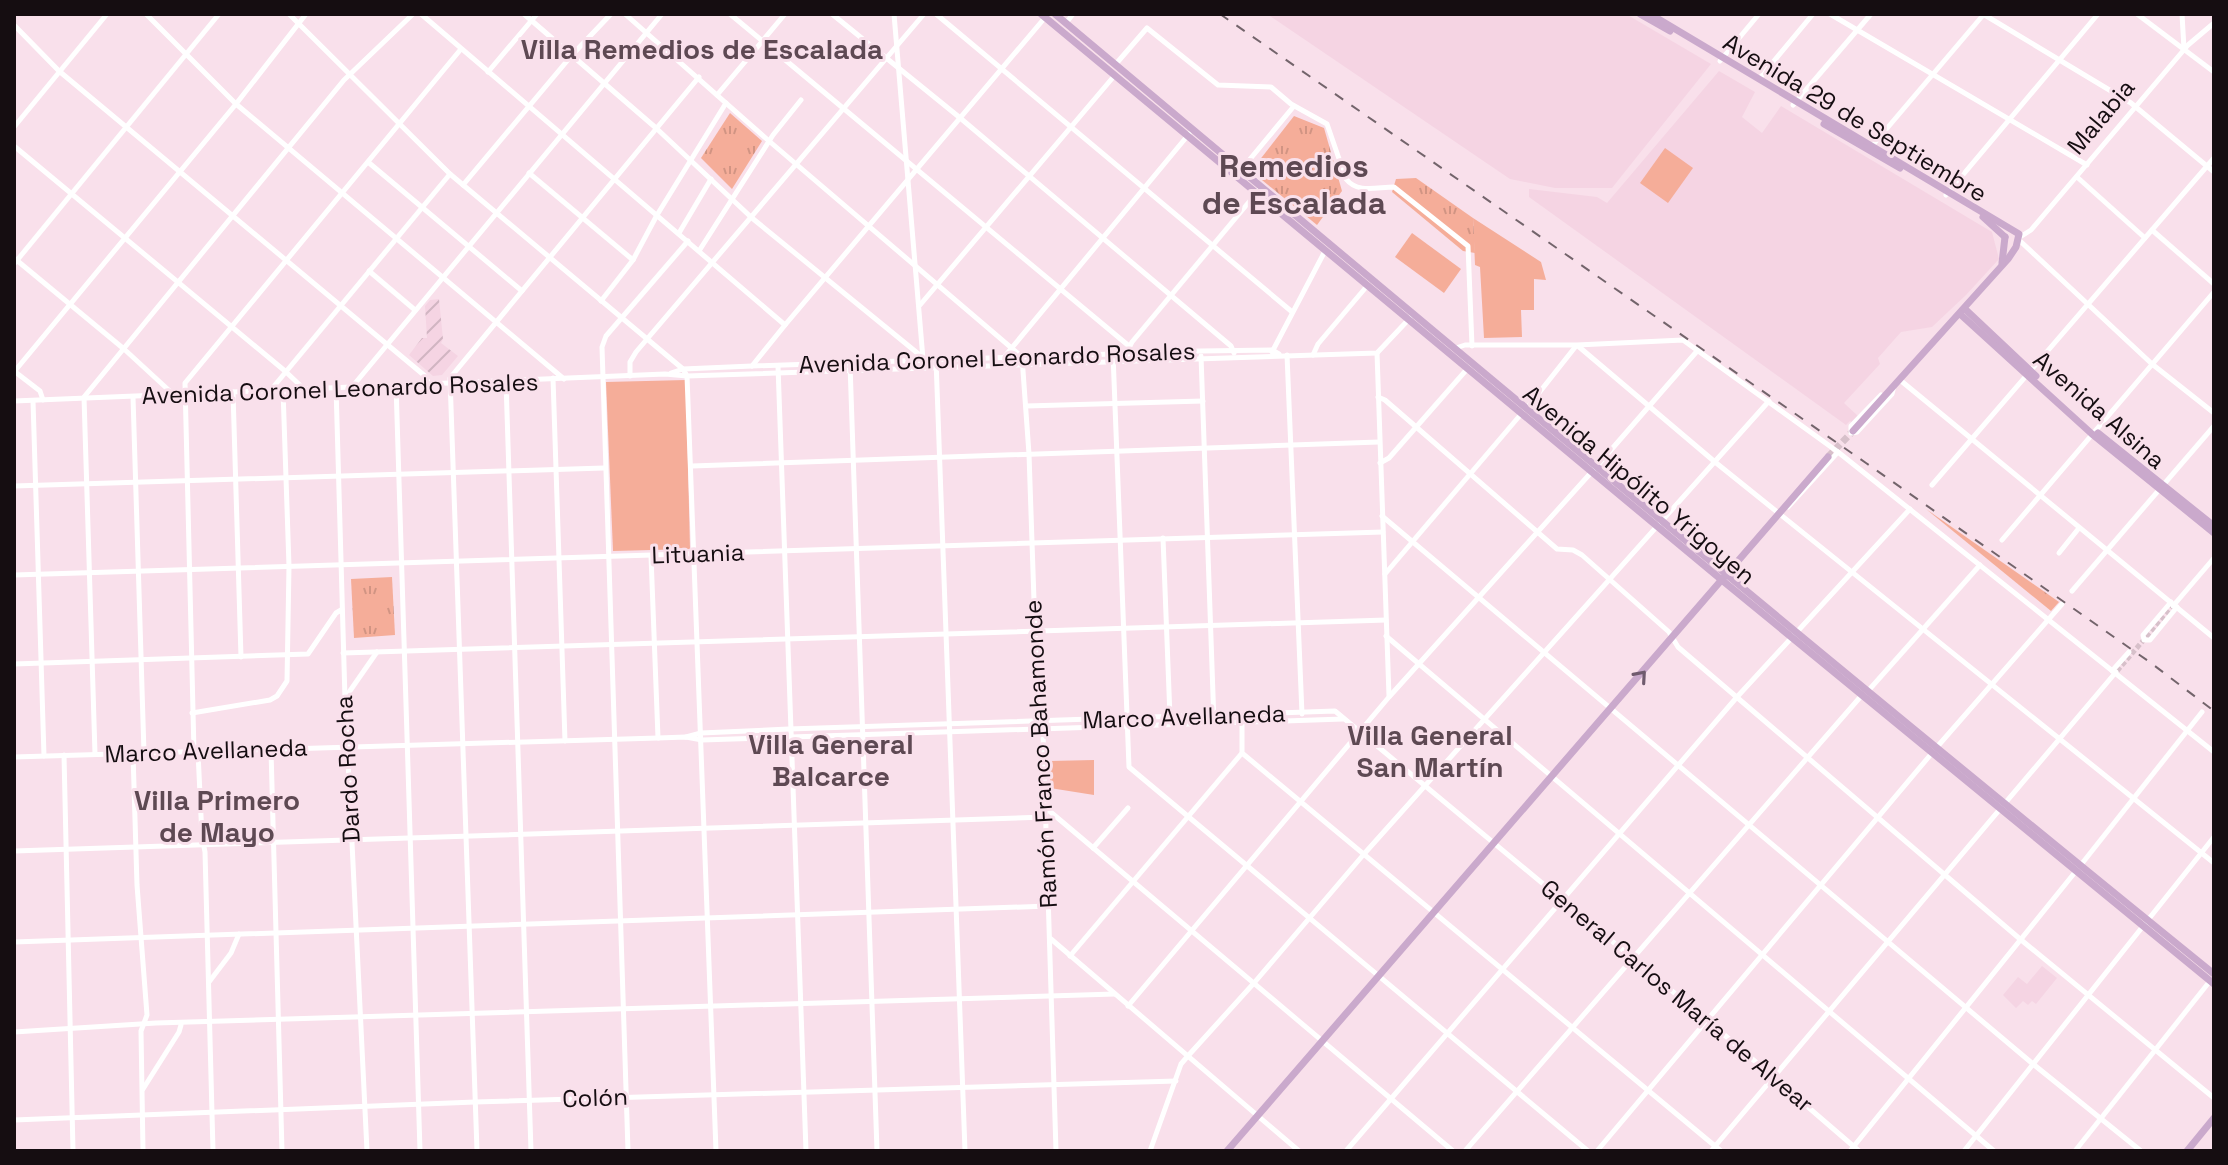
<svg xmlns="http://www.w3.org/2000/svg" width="2228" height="1165" font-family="'Space Grotesk',sans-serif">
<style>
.built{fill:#f5d4e3}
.industrial{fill:url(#industrial-furrows)}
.grass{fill:#f5ad99}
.park{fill:url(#park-tufts)}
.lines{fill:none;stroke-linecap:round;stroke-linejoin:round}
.minor-tunnel{stroke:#d7c0ca;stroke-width:5;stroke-dasharray:5 2.5;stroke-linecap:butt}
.major-tunnel{stroke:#d7c0ca;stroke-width:7;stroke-dasharray:7 3.5;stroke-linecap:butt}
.minor{stroke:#fff;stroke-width:5}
.major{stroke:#caa9cc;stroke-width:7}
.rail{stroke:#73646b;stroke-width:2;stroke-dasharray:10 10;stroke-linecap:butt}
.oneway{stroke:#705b6e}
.labels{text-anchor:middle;stroke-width:6;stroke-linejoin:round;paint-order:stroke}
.street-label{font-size:24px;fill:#150d11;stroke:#f9e0eb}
.quarter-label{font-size:28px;font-weight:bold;fill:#5e4953;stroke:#f9e0eb}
.district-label{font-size:32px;font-weight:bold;fill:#5e4953;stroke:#f9e0eb}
</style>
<defs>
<pattern id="industrial-furrows" width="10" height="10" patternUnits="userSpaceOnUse" patternTransform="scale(2)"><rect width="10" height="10" fill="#f5d4e3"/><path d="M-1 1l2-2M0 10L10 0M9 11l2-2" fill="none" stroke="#d1b5c2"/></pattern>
<pattern id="park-tufts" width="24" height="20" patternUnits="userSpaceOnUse" patternTransform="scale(2)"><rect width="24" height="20" fill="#f5ad99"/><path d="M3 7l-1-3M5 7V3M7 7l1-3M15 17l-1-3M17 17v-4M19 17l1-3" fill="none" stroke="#d19483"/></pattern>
</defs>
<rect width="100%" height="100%" fill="#f9e0eb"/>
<!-- built -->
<g class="built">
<polygon points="1267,14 1626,14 1711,64 1612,188 1555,188 1510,179"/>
<polygon points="1719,71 1755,92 1742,117 1762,133 1781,106 1992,232 1999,259 1966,295 1932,327 1901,332 1878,358 1880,364 1844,403 1859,417 1853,423 1850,421 1846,425 1529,197 1529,189 1597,197 1607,203"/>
<polygon points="2042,966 2057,978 2036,1004 2032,1001 2028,1005 2023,1001 2016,1008 2003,995 2018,977 2027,984"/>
</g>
<!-- industrial -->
<polygon class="industrial" points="439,299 443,339 441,343 458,356 442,375 433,376 409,355 422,338 427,338 425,306 430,300"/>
<!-- grass -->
<g class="grass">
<polygon points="1665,148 1693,168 1668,203 1640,183"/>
<polygon points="1473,218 1541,262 1546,280 1534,279 1534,310 1521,310 1522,337 1484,338 1480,267 1475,265"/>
<polygon points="1412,233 1461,269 1444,293 1395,257"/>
<polygon points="686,380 690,549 613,551 606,382"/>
<polygon points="1094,760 1094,795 1050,788 1050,761"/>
</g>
<!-- park -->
<g class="park">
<polygon points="730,113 762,141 732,189 701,158"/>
<polygon points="1294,116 1324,128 1342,191 1317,225 1251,171"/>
<polygon points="1416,178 1473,218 1475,253 1463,251 1392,192 1396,179"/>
<polygon points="1926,509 2059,602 2051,611"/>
<polygon points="392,577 395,635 354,638 351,579"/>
</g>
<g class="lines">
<!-- minor-tunnel -->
<polyline class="minor-tunnel" points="2117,671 2172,607"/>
<!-- major-tunnel -->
<polyline class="major-tunnel" points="1828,457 1853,431"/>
<!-- minor -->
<g class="minor">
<polyline points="146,14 236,104 564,379"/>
<polyline points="289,14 450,174 683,369 687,376 716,1151"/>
<polyline points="421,14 785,325"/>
<polyline points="524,14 656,128 752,218 921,356"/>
<polyline points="625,14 769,141 1022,357 1029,454 1038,718 1043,733 1056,1151"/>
<polyline points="730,14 1129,346"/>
<polyline points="832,14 959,117 1231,346 1234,353"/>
<polyline points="894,14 923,359"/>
<polyline points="936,14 1291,311"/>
<polyline points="1830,14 2087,165"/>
<polyline points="1983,14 2131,103 2214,172"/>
<polyline points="2137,14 2214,72"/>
<polyline points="2182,14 2184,49"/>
<polyline points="1066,23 1073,14"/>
<polyline points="14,25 59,71 425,376 429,384"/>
<polyline points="1720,61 1759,14"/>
<path d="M1115,65l32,-37 71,57 53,2 20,17 36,20 19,55c12,15 31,8 48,8l74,59 4,100"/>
<polyline points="488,72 537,14"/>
<polyline points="1759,79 1813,14"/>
<polyline points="717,95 785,14"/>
<polyline points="1793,105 1871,14"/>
<polyline points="14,127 107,14"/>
<polyline points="14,146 285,371 304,389"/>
<polyline points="1872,146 1984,14"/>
<polyline points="368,162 522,291"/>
<polyline points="1241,170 1294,106"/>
<polyline points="529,173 633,260"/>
<polyline points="2077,177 2145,238"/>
<polyline points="463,185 572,55 611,14"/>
<polyline points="1946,195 2098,14"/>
<polyline points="2152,230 2214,284"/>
<polyline points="679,233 711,179"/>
<polyline points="2020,237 2031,230 2188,45 2214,23"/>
<polyline points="2019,240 2152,364 2214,413"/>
<polyline points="699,251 773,135 801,100"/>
<polyline points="14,258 124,349 174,395"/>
<polyline points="14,264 219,14"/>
<polyline points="369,271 415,310"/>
<polyline points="601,301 633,260 657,215 726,103"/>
<polyline points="920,305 1115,75"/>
<polyline points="1578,346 1715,462 2214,863"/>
<polyline points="1456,348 1465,345 1577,345 1683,340 1838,452 2214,752"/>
<polyline points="1272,352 1325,251"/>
<polyline points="1377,353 1389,696"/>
<polyline points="1113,354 1129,767 1588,1151"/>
<polyline points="1287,355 1302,714"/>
<polyline points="1313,355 1318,344 1367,286"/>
<polyline points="1201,356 1214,723"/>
<polyline points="936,360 965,1151"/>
<polyline points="1126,362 1126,354 1132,342 1259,190"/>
<polyline points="850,364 877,1151"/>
<polyline points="752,366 785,325 1048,14"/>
<polyline points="778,366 806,1151"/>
<polyline points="1004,366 1005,356 1189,134"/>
<polyline points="14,371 40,391 43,400"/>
<polyline points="14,372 236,104 306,14"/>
<polyline points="671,373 683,369 752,366 1201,351 1272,350 1279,354"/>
<polyline points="630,376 630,362 636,352 924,14"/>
<polyline points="553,378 565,741"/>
<polyline points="1900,380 2214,638"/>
<polyline points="506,382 531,1151"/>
<polyline points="396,385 420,1151"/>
<polyline points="336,387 345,699 367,1151"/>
<polyline points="352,387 662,14"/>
<polyline points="270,391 450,174"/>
<polyline points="233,392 241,657"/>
<polyline points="133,397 144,753"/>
<polyline points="1378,397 1385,400 1557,549 1573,550 1582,555 1669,632 1678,647 2020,939 2214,1098"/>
<polyline points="14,401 665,374 687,376 1377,353 1410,318"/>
<polyline points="33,401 44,756"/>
<polyline points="1026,406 1203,401"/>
<polyline points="1527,408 1576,346"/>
<polyline points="1851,433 1851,426 1881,395"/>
<polyline points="1852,433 1857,432 1892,394 1894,386"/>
<polyline points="1380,463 1389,458 1468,368"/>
<polyline points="692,466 1379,442"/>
<polyline points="1932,485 2214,158"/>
<polyline points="14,486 604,468"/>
<polyline points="1788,507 1838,452"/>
<polyline points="1382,516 2033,1064 2141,1151"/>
<polyline points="1163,538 1170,717"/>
<polyline points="2002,540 2214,292"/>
<polyline points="2059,553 2079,528"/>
<polyline points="651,556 658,738"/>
<polyline points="1385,574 1522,413"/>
<polyline points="14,575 1383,532"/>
<polyline points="2072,591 2214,426"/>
<polyline points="2171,602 2143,635 2144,640 2150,640 2177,607"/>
<polyline points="2173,606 2214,558"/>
<polyline points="1386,636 1994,1151"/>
<polyline points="343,653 1386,620"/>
<polyline points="14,664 308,654 336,613 341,610"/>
<polyline points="2112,671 2129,652"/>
<polyline points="1868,691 1980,565"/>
<polyline points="345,698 377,652"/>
<polyline points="192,713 270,700 277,696 287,681 289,566 283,390"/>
<polyline points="1242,723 1242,753 1721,1151"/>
<polyline points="686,737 701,733 789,729 1335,711 1707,1020 1859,1151"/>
<polyline points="1937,747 2062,604"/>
<polyline points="271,750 282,1151"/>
<polyline points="194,752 185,383 461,49"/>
<polyline points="198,752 202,837 205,852 213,1151"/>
<polyline points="133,753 137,885 147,1015 141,1031 143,1151"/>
<polyline points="95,754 84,397 344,80 413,14"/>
<polyline points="64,755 73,1151"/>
<polyline points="14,757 658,738 686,737 702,740 791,737 1343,719"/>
<polyline points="1047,809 1453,1151"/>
<polyline points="1093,848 1128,808"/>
<polyline points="14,851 1046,817"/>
<polyline points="2080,866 2202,712"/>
<polyline points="1051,939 1299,1151"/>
<polyline points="14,942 1049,906"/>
<polyline points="1070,956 1242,753"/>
<polyline points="209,982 231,953 239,934"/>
<polyline points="1128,1006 1389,697 1597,466 1698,350"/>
<polyline points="14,1032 156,1023 1115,994"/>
<polyline points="143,1089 179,1032 181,1025"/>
<polyline points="14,1120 475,1102 1176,1081"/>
<polyline points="477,1151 450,378 699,77"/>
<polyline points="628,1151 602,347 606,336 688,241"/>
<polyline points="1150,1151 1181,1064 1187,1057 1254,983 1364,854 1769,401"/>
<polyline points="1346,1151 1737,697 1910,509"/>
<polyline points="1465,1151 1862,695"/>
<polyline points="1597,1151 1932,753"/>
<polyline points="1711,1151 2116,672"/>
<polyline points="1850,1151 2076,871"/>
<polyline points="1964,1151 2214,837"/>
<polyline points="2075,1151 2210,981"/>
</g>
<!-- major -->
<g class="major">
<polyline points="1041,14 1723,581 2214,984"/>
<path d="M1055,14c384,322 769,644 1159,960"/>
<polyline points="1640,14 1670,31"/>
<polyline points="1650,14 2019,234 2016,247 2008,259 1853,431"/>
<polyline points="1824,124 1900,168"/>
<polyline points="1983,217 2005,237"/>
<polyline points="2002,263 2005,237"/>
<polyline points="1965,309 2036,376"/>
<polyline points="1960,314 2092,434 2214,533"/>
<polyline points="2098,433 2214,526"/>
<polyline points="1227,1151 1828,457"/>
<polyline points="2187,1151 2214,1118"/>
</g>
<!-- rail -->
<polyline class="rail" points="1220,14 1866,463 2151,663 2214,711"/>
</g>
<!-- one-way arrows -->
<defs><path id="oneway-chevron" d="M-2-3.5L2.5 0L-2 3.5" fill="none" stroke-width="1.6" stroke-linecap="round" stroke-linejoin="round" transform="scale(2)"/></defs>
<use class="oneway" href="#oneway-chevron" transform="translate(1641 676) rotate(-49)"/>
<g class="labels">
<!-- street labels -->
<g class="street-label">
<text transform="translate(2101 117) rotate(-50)" y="8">Malabia</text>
<text transform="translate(1855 118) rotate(31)" y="8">Avenida 29 de Septiembre</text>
<text transform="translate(997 358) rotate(-2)" y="8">Avenida Coronel Leonardo Rosales</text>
<text transform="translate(340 389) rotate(-2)" y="8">Avenida Coronel Leonardo Rosales</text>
<text transform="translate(2099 410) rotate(41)" y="8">Avenida Alsina</text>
<text transform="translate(1639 485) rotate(40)" y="8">Avenida Hipólito Yrigoyen</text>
<text transform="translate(698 554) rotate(-2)" y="8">Lituania</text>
<text transform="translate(1184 717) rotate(-2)" y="8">Marco Avellaneda</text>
<text transform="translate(206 751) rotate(-2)" y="8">Marco Avellaneda</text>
<text transform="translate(1041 754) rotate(-93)" y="8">Ramón Franco Bahamonde</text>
<text transform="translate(348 769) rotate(-93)" y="8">Dardo Rocha</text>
<text transform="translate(1677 996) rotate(40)" y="8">General Carlos María de Alvear</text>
<text transform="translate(595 1098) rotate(-2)" y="8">Colón</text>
</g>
<!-- quarter labels -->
<g class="quarter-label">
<text x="702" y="59">Villa Remedios de Escalada</text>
<text x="1430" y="745">Villa General<tspan x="1430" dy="32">San Martín</tspan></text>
<text x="831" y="754">Villa General<tspan x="831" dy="32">Balcarce</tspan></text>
<text x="217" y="810">Villa Primero<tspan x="217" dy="32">de Mayo</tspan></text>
</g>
<!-- district labels -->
<g class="district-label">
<text x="1294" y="177">Remedios<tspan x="1294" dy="37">de Escalada</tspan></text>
</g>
</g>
<!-- border -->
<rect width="2228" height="1165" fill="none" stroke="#150d11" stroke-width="32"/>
</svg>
